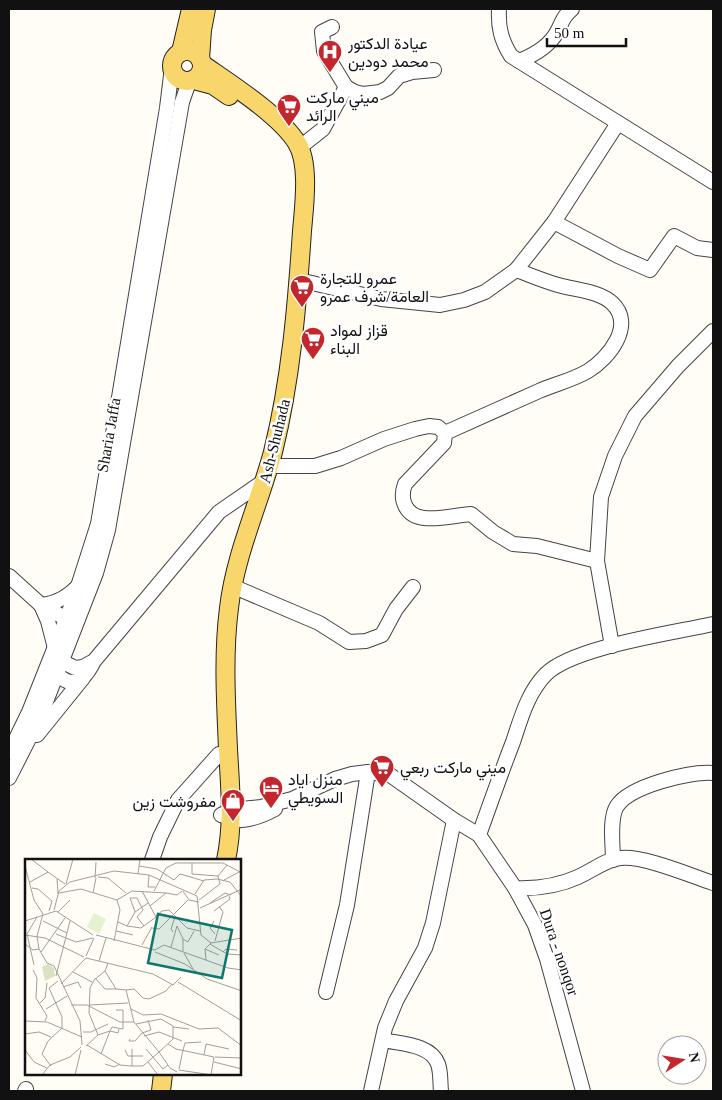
<svg xmlns="http://www.w3.org/2000/svg" width="722" height="1100" font-family="'Times New Roman',Vazirmatn,serif">
<style>
.lines{fill:none;stroke-linecap:round;stroke-linejoin:round}
.minor-casing{stroke:#444;stroke-width:16}
.major-casing{stroke:#222;stroke-width:20}
.minor{stroke:#fff;stroke-width:14}
.major{stroke:#f9d66b;stroke-width:18}
.labels{text-anchor:middle;stroke-width:5;stroke-linejoin:round;paint-order:stroke}
.poi-label{font-size:16px;fill:#111;stroke:#fff;text-anchor:start}
.street-label{font-size:16px;fill:#111;stroke:#fff}
.inset-road{fill:none;stroke:#a09f9a;stroke-width:1}
.view{fill:#0f766e;fill-opacity:0.15;stroke:#0f766e;stroke-width:2.5}
.inset-edge{fill:none;stroke:#111;stroke-width:2.5}
</style>
<rect width="100%" height="100%" fill="#fffdf5"/>
<g class="lines">
<defs>
<g id="minor">
<path d="M499,9c-1,18 2,31 12,47l202,126"/>
<polyline points="332,27 322,32 324,51 346,87 355,92 363,94 380,92 388,88 399,76 412,72 434,70"/>
<path d="M519,61c15,-6 30,-14 38,-29 6,-11 5,-14 15,-23"/>
<polyline points="299,148 323,129 346,87"/>
<polyline points="554,222 618,123"/>
<polyline points="516,270 554,222 618,256 650,270 674,236 697,248 713,250"/>
<path d="M299,280l82,19 59,6 24,-5 21,-8 31,-22c14,5 28,11 42,15 17,5 41,6 54,18 24,22 -4,56 -24,68 -15,9 -33,13 -49,20 -32,14 -63,28 -94,42"/>
<path d="M268,466h47l26,-8 43,-19 31,-10 14,-3 9,1 7,6 -1,10 -39,41c-6,16 1,32 19,34 15,2 33,-3 47,-4l22,18 20,12 24,2 60,15"/>
<polyline points="9,576 41,605 67,619 71,627"/>
<polyline points="232,586 319,623 349,642 366,641 382,635 396,609 413,587"/>
<polyline points="612,646 597,561 601,497 615,456 635,416 678,366 713,331"/>
<path d="M55,648l-7,-27 -7,-16c16,-2 27,-8 38,-20"/>
<path d="M94,661l-11,6 -8,1 -14,-7 -12,3c17,25 32,24 45,-3l125,-149 45,-31"/>
<polyline points="37,735 83,678"/>
<polyline points="9,753 29,712 74,599 98,524 167,108 172,67"/>
<polyline points="9,778 40,717 96,573 108,530 182,102 189,82"/>
<polyline points="221,815 231,810 261,807 292,799 335,779 352,774 368,772 390,775 454,820 479,835 515,888 535,925 547,959 583,1091"/>
<path d="M222,815c17,10 36,3 53,-6"/>
<path d="M479,835c11,-31 22,-62 34,-93 8,-24 15,-50 33,-68 27,-27 127,-41 167,-50"/>
<polyline points="152,860 160,837 178,800 219,754"/>
<path d="M613,860c0,-14 -4,-42 4,-54 13,-20 73,-35 96,-33"/>
<path d="M515,888c22,1 43,-2 63,-11 14,-6 28,-18 43,-19 24,-2 68,17 92,25"/>
<polyline points="326,992 347,905 368,772"/>
<path d="M383,1040c17,4 48,4 55,24 3,8 2,18 3,27"/>
<polyline points="25,1091 26,1089"/>
<polyline points="371,1091 385,1028 396,1001 425,948 433,923 454,820"/>
</g>
<g id="major">
<circle cx="187" cy="66" r="15"/>
<polyline points="181,52 191,9"/>
<polyline points="200,59 202,30 206,9"/>
<path d="M202,64c27,19 78,51 95,79 13,21 7,64 5,88 -5,75 -11,148 -29,221 -14,52 -38,103 -44,156 -6,47 -3,94 -1,141 2,37 6,74 -2,111"/>
<polyline points="194,80 213,85 229,96"/>
<polyline points="161,1091 163,1074"/>
</g>
</defs>
<!-- minor casing -->
<use href="#minor" class="minor-casing"/>
<!-- major casing -->
<use href="#major" class="major-casing"/>
<!-- minor -->
<use href="#minor" class="minor"/>
<!-- major -->
<use href="#major" class="major"/>
</g>
<!-- icons -->
<defs>
<symbol id="hospital-pin" viewBox="-11 -11 22 30"><path d="M0 17L-7.5 6A9.5 9.5 0 1 1 7.5 6Z" fill="#c4262e" stroke="#fff"/><path d="M-5-5h3v3.5h4V-5h3V5h-3V1.5h-4V5h-3Z" fill="#fff"/></symbol>
<symbol id="supermarket-pin" viewBox="-11 -11 22 30"><path d="M0 17L-7.5 6A9.5 9.5 0 1 1 7.5 6Z" fill="#c4262e" stroke="#fff"/><path d="M-6-5.5h2.5l.6 2H6L4.5 2H-2.5L-4.4-4H-6ZM-1.5 3.2a1.3 1.3 0 1 0 .1 0ZM3 3.2a1.3 1.3 0 1 0 .1 0Z" fill="#fff"/></symbol>
<symbol id="hotel-pin" viewBox="-11 -11 22 30"><path d="M0 17L-7.5 6A9.5 9.5 0 1 1 7.5 6Z" fill="#c4262e" stroke="#fff"/><path d="M-6-4.5h1.5V1H6V5H4.5V3h-9V5H-6ZM-4 0a1.8 1.8 0 1 1 3.6 0ZM.5 0V-2.5h3Q6-2.5 6 0Z" fill="#fff"/></symbol>
<symbol id="shop-pin" viewBox="-11 -11 22 30"><path d="M0 17L-7.5 6A9.5 9.5 0 1 1 7.5 6Z" fill="#c4262e" stroke="#fff"/><path d="M-5-2.5h2.3a2.7 3.5 0 0 1 5.4 0H5L5.5 6h-11ZM-1.5-2.5h3a1.5 2.3 0 0 0-3 0Z" fill="#fff"/></symbol>
</defs>
<g fill-rule="evenodd">
<use href="#hospital-pin" x="316" y="38" width="28" height="38"/>
<use href="#supermarket-pin" x="275" y="92" width="28" height="38"/>
<use href="#supermarket-pin" x="288" y="273" width="28" height="38"/>
<use href="#supermarket-pin" x="299" y="325" width="28" height="38"/>
<use href="#supermarket-pin" x="368" y="753" width="28" height="38"/>
<use href="#hotel-pin" x="257" y="774" width="28" height="38"/>
<use href="#shop-pin" x="219" y="787" width="28" height="38"/>
</g>
<g class="labels">
<!-- poi labels -->
<g class="poi-label">
<text x="348" y="49">عيادة الدكتور<tspan x="348" dy="18">محمد دودين</tspan></text>
<text x="306" y="103">ميني ماركت<tspan x="306" dy="18">الرائد</tspan></text>
<text x="320" y="284">عمرو للتجارة<tspan x="320" dy="18">العامة/شرف عمرو</tspan></text>
<text x="330" y="336">قزاز لمواد<tspan x="330" dy="18">البناء</tspan></text>
<text x="400" y="773">ميني ماركت ربعي</text>
<text x="288" y="785">منزل اياد<tspan x="288" dy="18">السويطي</tspan></text>
<text x="216" y="807" text-anchor="end">مفروشت زين</text>
</g>
<!-- street labels -->
<g class="street-label">
<text transform="translate(108 435) rotate(-80)" y="6">Sharia Jaffa</text>
<text transform="translate(274 441) rotate(-76)" y="6">Ash-Shuhada</text>
<text transform="translate(560 952) rotate(71)" y="6">Dura - nonqor</text>
</g>
</g>
<!-- overview -->
<g transform="translate(25 859)">
<rect width="216" height="216" fill="#fffdf5"/>
<path d="M23,105l6,4 1,8 -10,5 -3,-14z" fill="#d9e3c4"/>
<path d="M69,54l12,6 -7,15 -12,-7z" fill="#e6f2cf"/>
<path class="inset-road" d="M6,0l17,13M167,4v11l26,2M0,7l9,34 9,14 -6,22 2,13 8,14 7,3 26,55 2,24M114,7l18,3 17,11 6,-6 24,7M113,15l2,-15M124,16l-1,12h7M73,18l10,1 18,15M70,19l1,-16M32,20l1,15M199,21l17,-9M5,23l18,-10 17,12M41,25l7,-25M7,29l6,1 14,12 -3,10M129,32l12,-23 10,-5h47l19,10M158,32l6,9 10,2M34,34l22,-4 36,11 3,10 -6,31M68,34l3,-15M141,34l11,2 5,-4M170,35l9,-14 13,-1 13,3 12,15M92,41l15,-9 34,2 -16,13M174,41l21,-16 -2,-8 9,-11M185,44l15,-10 6,2M175,49l42,-19M29,51l5,-19 11,-9 44,-11 35,4 48,21 4,39 10,8M189,52l16,-12 -1,-3M33,53l12,-12M110,53l-5,-14h7l6,12 -6,7 7,9M131,57l6,-5 7,-1 18,18 13,3M0,62l31,-10 37,24M18,62l24,12M189,62l-4,7 5,6M93,63l9,4 8,-14 13,-9M102,67l14,2 15,-11 -14,-26M127,69l7,1 29,-29M91,72l17,4M148,73l-2,-3 4,-12M31,75l20,8 17,-4M0,76l20,3 39,19M71,76l59,15M190,82l8,-29 -4,-6M0,85l8,6 6,-1M185,85l17,10 15,1M117,86l10,-18M146,88l6,-21 6,13M180,90l14,6M130,91l9,-5 64,23 14,2M158,92v-12l5,3 6,-11M16,93l24,-34M130,93l30,12 22,15 35,12M198,93l3,-3 11,1M159,94l9,16M61,97l8,-18M61,99l67,16 20,11 8,-8M181,101l-1,-11 6,-6 31,-5M74,102l7,-23M9,106l-7,-31 10,-17M8,111l4,8 -1,20 11,18 -2,5M48,113l19,10M31,117l14,-55M70,119l10,11h11M153,123l64,39M36,125l25,-26M38,128l15,-5 3,6M101,131l8,-1 9,9 6,1 17,-8 6,-7M14,145l6,-6 2,-15M46,146h16l33,17h14M64,146l39,-2M21,150l21,-13M106,150l12,6 18,-1 38,15 19,-1 24,18M0,162l22,1 35,15M111,165l25,-5 12,7v13l-14,13M148,168l16,2M58,173h8l17,-8M0,175l14,-2 12,5M73,176l12,-4 2,-4 11,2v-19h-7M119,177l15,-4 23,9M105,180l-1,2h6l7,-8 9,-3 -3,-10M143,185l8,5 38,8 -3,18M62,186l33,20 11,1h12l16,-14 -25,-30 -8,-32 -10,-1 -11,-18 3,-8M61,187l12,-11 -9,-22 1,-25 4,-8 11,-9M121,190l17,20 5,-4M0,191l9,12 13,6M100,191l3,6h15M158,191l2,-7 16,-1M134,193l11,16 7,4M76,195l9,-23 8,2 1,-4M179,196l2,-11 23,5M190,198l27,1M123,203l10,13M189,203l28,7M80,205l9,3 6,-3M26,207l-9,-12 6,-13 14,-13v-11l-13,-29 9,-7M107,207v-17M154,210l4,-19M154,211l33,5M17,216l8,-10 20,-8 11,-10M50,216l6,-25"/>
<path class="view" d="M133,55l74,16 -10,48 -74,-15z"/>
<rect width="216" height="216" class="inset-edge"/>
</g>
<!-- border -->
<rect width="722" height="1100" fill="none" stroke="#111111" stroke-width="20"/>
<!-- north arrow -->
<g transform="translate(682 1060) rotate(78)"><circle r="24" fill="#ffffff" stroke="#a0a0a0"/>
<path d="M0-4L9 19L0 12L-9 19Z" fill="#c4262e"/>
<text y="-8" font-size="14" font-weight="bold" text-anchor="middle" fill="#111111">N</text>
</g>
<!-- scale -->
<path d="M547 38v8h79v-8" fill="none" stroke="#111111" stroke-width="2.5"/>
<text x="554" y="38" font-size="15" fill="#111111" stroke="#ffffff" stroke-width="4" paint-order="stroke">50 m</text>
</svg>
